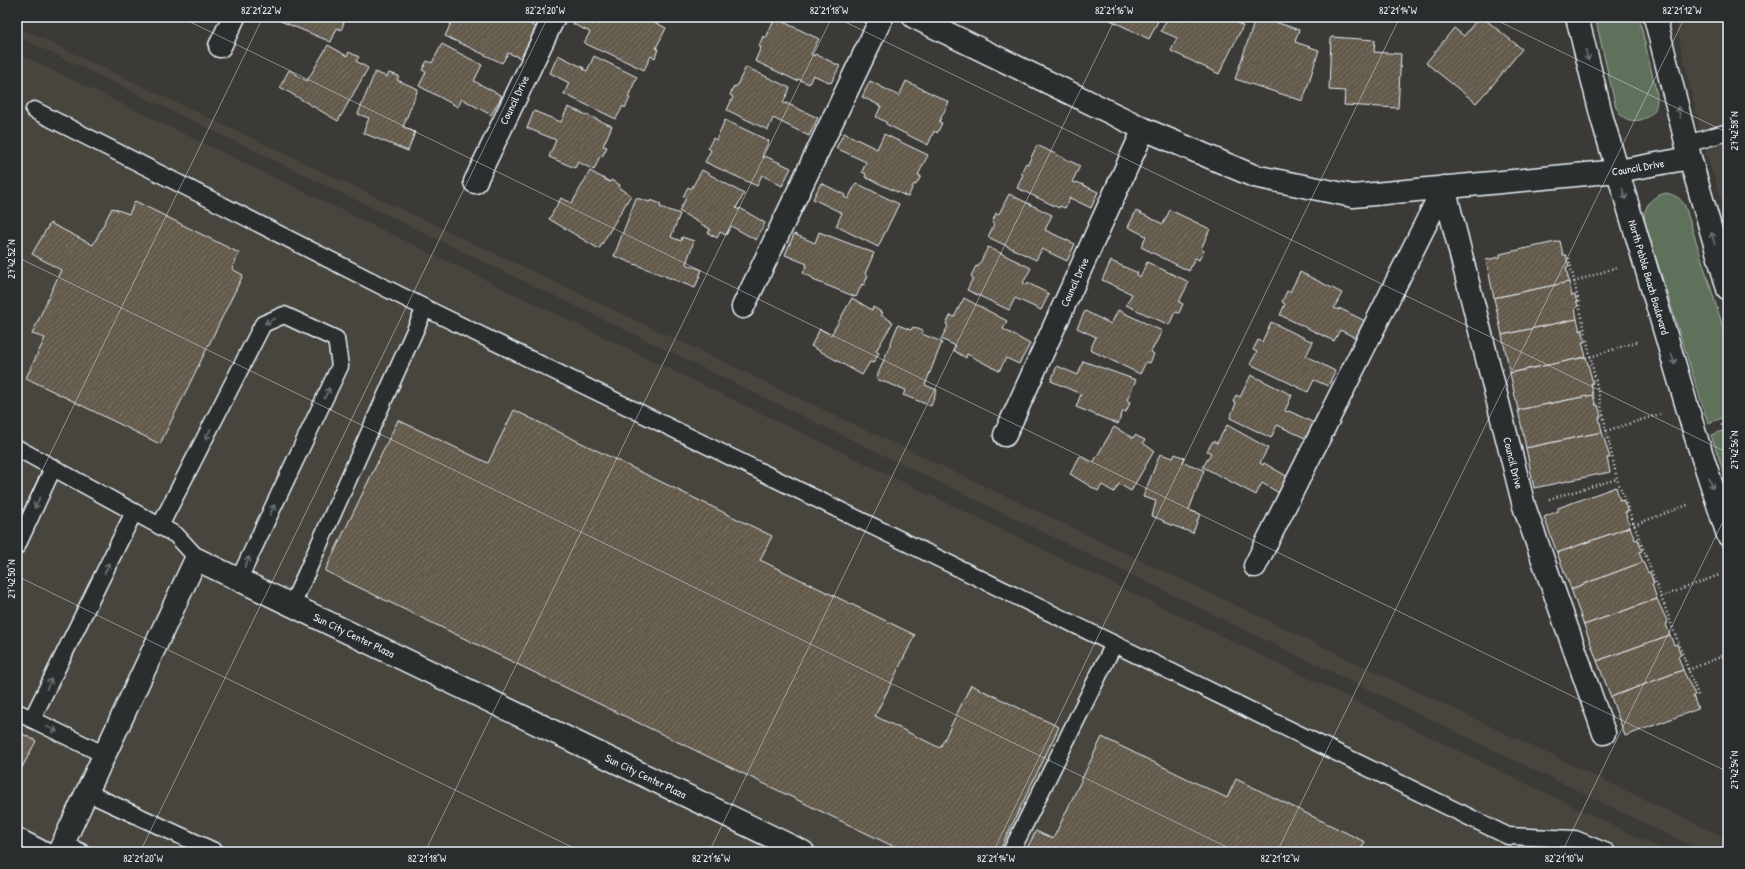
<svg xmlns="http://www.w3.org/2000/svg" width="1745" height="869" font-family="'Patrick Hand',sans-serif">
<style>
.built{fill:#47443d}
.grass{fill:#5e715a;stroke:#a3b1a9}
.building{fill:url(#building-hatch);stroke:#e8f1f8}
.lines{fill:none;stroke-linecap:round;stroke-linejoin:round}
.service-casing{stroke:#e8f1f8;stroke-width:19}
.minor-casing{stroke:#e8f1f8;stroke-width:25}
.tertiary-casing{stroke:#e8f1f8;stroke-width:25}
.path{stroke:#e8f1f8;stroke-width:2.5;stroke-dasharray:1 3;stroke-linecap:butt}
.service{stroke:#2a2d2e;stroke-width:16}
.minor{stroke:#2a2d2e;stroke-width:22}
.tertiary{stroke:#2a2d2e;stroke-width:22}
.oneway{stroke:#6c7275}
.ticks{fill:none;stroke:#e8f1f8;stroke-width:1;stroke-opacity:0.45}
.labels{text-anchor:middle;stroke-width:3;stroke-linejoin:round;paint-order:stroke}
.street-label{font-size:11px;fill:#e8f1f8;stroke:#2a2d2e}
.neatline{fill:none;stroke:#e8f1f8;stroke-width:1.5}
.ticks-label{font-size:10px;text-anchor:middle;fill:#e8f1f8}
</style>
<defs>
<pattern id="building-hatch" width="6" height="6" patternUnits="userSpaceOnUse"><rect width="6" height="6" fill="#645a4c"/><path d="M-1 1l2-2M0 6l6-6M5 7l2-2" fill="none" stroke="#7a7267"/></pattern>
</defs>
<rect width="100%" height="100%" fill="#3b3a37"/>
<filter id="ink" filterUnits="userSpaceOnUse"><feTurbulence type="fractalNoise" baseFrequency=".025" numOctaves="2"/><feDisplacementMap in="SourceGraphic" scale="8" xChannelSelector="R" yChannelSelector="G"/><feConvolveMatrix kernelMatrix="1 2 1 2 8 2 1 2 1" color-interpolation-filters="sRGB"/></filter>
<g filter="url(#ink)">
<!-- built -->
<g class="built">
<polygon points="1674,17 1728,17 1728,220 1706,153 1705,138 1702,139"/>
<polygon points="18,27 1728,839 1728,852 1704,852 17,36"/>
<polygon points="17,53 1668,852 17,852"/>
</g>
<!-- grass -->
<g class="grass">
<path d="M1595,17h44l18,78c0,6 0,11 -3,16 -7,10 -23,13 -32,5 -2,-2 -4,-6 -6,-8z"/>
<path d="M1666,193c9,2 15,5 19,13l43,137v73l-20,7 -64,-203c0,-15 8,-24 22,-27z"/>
<polygon points="1728,429 1728,485 1711,435"/>
</g>
<!-- building -->
<g class="building">
<polygon points="161,17 171,17 169,21"/>
<polygon points="271,17 341,17 340,19 345,20 341,30 337,28 331,42"/>
<polygon points="448,17 515,17 536,27 521,58 508,53 502,63 445,36 451,23 447,21"/>
<polygon points="576,17 644,17 666,28 656,48 658,49 655,58 651,56 644,70 604,51 603,52 584,43 590,32 573,24"/>
<polygon points="1104,17 1160,17 1149,39"/>
<polygon points="1168,17 1226,17 1243,26 1219,74 1171,51 1177,38 1161,31"/>
<polygon points="1256,17 1261,17 1299,30 1295,42 1319,50 1303,101 1235,79"/>
<polygon points="1479,17 1482,17 1522,49 1487,92 1486,92 1476,103 1426,63 1454,28 1464,36"/>
<polygon points="775,18 819,39 811,54 814,56 815,54 840,66 831,83 813,75 809,84 798,79 797,81 755,61 761,47 759,46 763,36 766,38"/>
<polygon points="1331,37 1375,40 1374,52 1401,54 1398,108 1344,105 1345,91 1329,90"/>
<polygon points="442,44 482,65 474,81 502,96 491,115 462,99 458,107 419,86 426,72 422,70 427,61 432,63"/>
<polygon points="328,45 347,56 349,52 359,57 356,61 368,68 338,121 280,87 289,70 307,81"/>
<polygon points="558,55 584,68 583,69 587,71 594,56 637,77 628,97 630,98 625,108 623,106 616,119 564,94 569,83 550,73"/>
<polygon points="746,67 790,88 783,103 786,104 786,103 818,118 809,136 773,118 768,130 727,110 733,97 730,95 734,86 736,87"/>
<polygon points="375,72 387,77 389,73 399,76 397,80 418,89 403,127 415,132 408,151 363,133 369,118 358,114"/>
<polygon points="870,81 899,96 906,81 949,102 939,122 942,123 937,133 934,131 928,145 886,124 886,122 876,117 881,106 862,97"/>
<polygon points="568,107 612,126 603,146 607,147 602,157 600,156 594,170 578,162 575,168 549,157 556,140 527,128 534,111 561,122"/>
<polygon points="725,120 769,141 762,156 764,158 765,156 791,168 782,186 762,175 757,186 705,162 711,150 708,148 713,138 716,140"/>
<polygon points="844,133 877,149 884,134 928,155 918,175 921,176 916,185 914,184 908,197 865,177 866,174 862,172 866,162 836,148"/>
<polygon points="1037,145 1080,166 1072,182 1076,183 1077,182 1098,192 1091,208 1070,198 1065,208 1060,206 1059,208 1017,188 1023,174 1021,173 1026,163 1028,164"/>
<polygon points="702,170 744,194 736,208 739,210 740,208 765,223 756,240 731,226 726,235 720,232 717,238 708,233 710,229 679,211 686,198 683,197 688,187 691,189"/>
<polygon points="590,171 610,182 611,180 620,185 619,188 631,195 599,249 549,219 561,198 572,203"/>
<polygon points="821,183 845,195 844,197 848,199 856,183 899,204 878,247 836,226 842,213 813,199"/>
<polygon points="1009,194 1052,215 1045,230 1075,244 1067,261 1042,249 1036,260 988,237 994,224 992,223 996,213 999,214"/>
<polygon points="636,198 650,202 651,200 661,204 660,207 680,214 671,237 681,241 682,237 694,241 686,264 702,270 695,288 614,256"/>
<polygon points="135,201 239,253 232,269 243,275 160,444 26,378 45,338 32,334 61,270 32,254 50,223 93,245 112,208 129,214"/>
<polygon points="1170,210 1210,229 1201,249 1204,251 1199,260 1195,258 1189,271 1141,247 1146,236 1128,227 1136,211 1163,224"/>
<polygon points="819,232 874,253 865,274 868,275 864,285 862,284 856,297 813,280 813,278 803,273 807,264 785,255 794,234 815,243"/>
<polygon points="1560,241 1563,255 1566,255 1569,267 1566,267 1569,282 1494,298 1486,260 1500,257 1500,254"/>
<polygon points="988,247 1031,268 1023,283 1027,285 1028,283 1049,294 1041,310 1015,298 1009,310 967,290 973,278 971,276 976,266 978,267"/>
<polygon points="1111,261 1138,273 1137,275 1140,277 1147,262 1189,282 1179,302 1183,304 1179,313 1175,312 1169,325 1126,305 1132,294 1102,280"/>
<polygon points="1300,272 1342,293 1334,308 1339,310 1339,308 1365,321 1356,338 1340,330 1334,341 1280,315 1285,304 1282,302 1287,291 1290,292"/>
<polygon points="1569,282 1572,296 1575,295 1578,307 1575,308 1577,319 1502,335 1494,298"/>
<polygon points="852,298 872,310 873,307 883,313 881,315 893,322 876,351 879,353 873,363 870,362 862,375 811,346 820,329 831,335"/>
<polygon points="964,298 1007,321 1003,329 1030,344 1019,364 1006,358 999,371 967,354 966,358 953,350 956,346 941,339 948,326 946,324 951,315 954,317"/>
<polygon points="1118,310 1162,331 1151,352 1154,354 1150,363 1146,362 1140,374 1090,350 1096,337 1077,328 1085,311 1111,324"/>
<polygon points="1577,319 1580,331 1582,329 1585,342 1582,342 1586,357 1510,373 1502,335"/>
<polygon points="1271,322 1313,342 1306,356 1335,371 1328,386 1314,380 1308,392 1250,364 1257,352 1253,350 1258,340 1262,342"/>
<polygon points="898,325 911,330 913,327 923,331 922,334 942,342 925,385 937,390 931,406 903,395 906,390 876,379"/>
<polygon points="1586,357 1593,383 1591,383 1593,395 1518,410 1510,373"/>
<polygon points="1083,361 1136,380 1127,400 1130,402 1126,412 1123,411 1118,424 1076,407 1081,394 1051,381 1057,366 1078,375"/>
<polygon points="1251,375 1292,395 1285,411 1288,412 1289,411 1314,423 1307,439 1277,425 1271,438 1230,418 1236,403 1233,402 1236,395 1240,397"/>
<polygon points="1593,395 1596,406 1598,405 1601,417 1599,417 1602,432 1526,448 1518,410"/>
<polygon points="514,410 772,536 760,560 915,635 875,716 940,748 971,685 1059,727 999,852 905,852 325,571 398,420 488,463"/>
<polygon points="1227,425 1268,448 1260,463 1263,465 1264,463 1288,477 1279,493 1262,483 1256,495 1203,467 1211,453 1207,451 1213,441 1217,443"/>
<polygon points="1114,427 1133,438 1135,435 1145,440 1143,443 1154,451 1131,491 1119,484 1114,492 1102,485 1098,491 1070,474 1080,456 1093,463"/>
<polygon points="1602,432 1610,458 1607,458 1610,472 1534,488 1526,448"/>
<polygon points="1160,454 1173,458 1175,454 1185,458 1183,462 1204,470 1189,510 1200,514 1193,533 1163,522 1164,521 1152,516 1156,501 1143,497"/>
<polygon points="1616,487 1620,501 1623,500 1628,512 1625,512 1630,527 1557,553 1544,517 1558,511 1558,508"/>
<polygon points="1630,527 1635,540 1638,539 1642,551 1639,552 1643,562 1571,589 1557,553"/>
<polygon points="1643,562 1648,573 1650,572 1654,584 1652,584 1657,599 1584,625 1571,589"/>
<polygon points="1657,599 1668,623 1666,624 1670,635 1597,661 1584,625"/>
<polygon points="1670,635 1674,645 1677,644 1681,655 1678,656 1683,670 1611,697 1597,661"/>
<polygon points="1683,670 1695,695 1693,696 1698,709 1625,736 1611,697"/>
<polygon points="17,731 36,741 17,777"/>
<polygon points="1102,737 1227,798 1236,779 1365,842 1360,852 1025,852 1036,831 1053,839"/>
</g>
<g class="lines">
<defs>
<g id="service">
<polyline points="34,110 425,308 292,605"/>
<polyline points="1687,144 1728,132"/>
<polyline points="425,308 1508,836 1575,839 1607,852"/>
<polyline points="17,448 176,535 199,560"/>
<polyline points="160,526 263,324 284,315 336,339 340,366 239,579"/>
<polyline points="17,546 53,468"/>
<polyline points="17,712 105,755"/>
<polyline points="32,719 134,512"/>
<polyline points="88,793 216,852"/>
<polyline points="17,836 48,852"/>
<polyline points="63,844 81,852"/>
<polyline points="1011,852 1114,644"/>
</g>
<g id="minor">
<path id="s1" d="M914,17l230,112 110,47 99,20 265,-25 72,-13"/>
<polyline points="220,46 234,17"/>
<path id="s2" d="M475,182l79,-165"/>
<polyline points="743,307 882,17"/>
<path id="s3" d="M1005,435l139,-306"/>
<path id="s4" d="M1255,566l189,-379 80,319 80,227"/>
<path id="s5" d="M59,852l137,-293 607,293"/>
</g>
<g id="tertiary">
<path id="s6" d="M1577,17l25,101 93,316 33,101"/>
<polyline points="1655,17 1690,158 1728,289"/>
</g>
</defs>
<!-- service casing -->
<use href="#service" class="service-casing"/>
<!-- minor casing -->
<use href="#minor" class="minor-casing"/>
<!-- tertiary casing -->
<use href="#tertiary" class="tertiary-casing"/>
<!-- path -->
<g class="path">
<polyline points="1569,258 1617,479 1699,698"/>
<polyline points="1574,282 1617,267"/>
<polyline points="1590,357 1639,341"/>
<polyline points="1721,425 1728,422"/>
<polyline points="1606,431 1660,414"/>
<polyline points="1549,499 1617,479"/>
<polyline points="1634,525 1690,504"/>
<polyline points="1661,597 1719,575"/>
<polyline points="1688,670 1728,654"/>
</g>
<!-- service -->
<use href="#service" class="service"/>
<!-- minor -->
<use href="#minor" class="minor"/>
<!-- tertiary -->
<use href="#tertiary" class="tertiary"/>
</g>
<!-- one-way arrows -->
<defs><path id="oneway-shaft" d="M-6 0H5M1.5-3L5.5 0L1.5 3" fill="none" stroke-width="1.6" stroke-linecap="round" stroke-linejoin="round"/></defs>
<g class="oneway">
<use href="#oneway-shaft" transform="translate(1587 55) rotate(76)"/>
<use href="#oneway-shaft" transform="translate(1679 112) rotate(-104)"/>
<use href="#oneway-shaft" transform="translate(1624 194) rotate(74)"/>
<use href="#oneway-shaft" transform="translate(1713 238) rotate(-106)"/>
<use href="#oneway-shaft" transform="translate(270 321) rotate(154)"/>
<use href="#oneway-shaft" transform="translate(1673 359) rotate(74)"/>
<use href="#oneway-shaft" transform="translate(327 393) rotate(-65)"/>
<use href="#oneway-shaft" transform="translate(208 434) rotate(117)"/>
<use href="#oneway-shaft" transform="translate(1711 483) rotate(72)"/>
<use href="#oneway-shaft" transform="translate(37 503) rotate(115)"/>
<use href="#oneway-shaft" transform="translate(272 510) rotate(-65)"/>
<use href="#oneway-shaft" transform="translate(247 562) rotate(-65)"/>
<use href="#oneway-shaft" transform="translate(107 568) rotate(-64)"/>
<use href="#oneway-shaft" transform="translate(49 684) rotate(-64)"/>
<use href="#oneway-shaft" transform="translate(52 729) rotate(26)"/>
</g>
</g>
<!-- ticks -->
<path class="ticks" d="M180,17l1548,755M835,17l893,436M1490,17l238,116M17,257l1220,595M17,522l246,-505M17,576l565,276M140,852l408,-835M425,852l407,-835M709,852l407,-835M993,852l407,-835M1277,852l408,-835M1562,852l166,-341"/>
<g class="labels">
<!-- street labels -->
<g class="street-label">
<text dy="4" stroke="none"><textPath href="#s2" startOffset="91">Council Drive</textPath></text>
<text dy="4" stroke="none"><textPath href="#s1" startOffset="763">Council Drive</textPath></text>
<text dy="4" stroke="none"><textPath href="#s6" startOffset="270">North Pebble Beach Boulevard</textPath></text>
<text dy="4" stroke="none"><textPath href="#s3" startOffset="168">Council Drive</textPath></text>
<text dy="4" stroke="none"><textPath href="#s4" startOffset="708">Council Drive</textPath></text>
<text dy="4" stroke="none"><textPath href="#s5" startOffset="499">Sun City Center Plaza</textPath></text>
<text dy="4" stroke="none"><textPath href="#s5" startOffset="823">Sun City Center Plaza</textPath></text>
</g>
</g>
<!-- margin -->
<rect width="1745" height="869" fill="none" stroke="#2a2d2e" stroke-width="44"/>
<rect x="22" y="22" width="1701" height="825" class="neatline"/>
<g class="ticks-label">
<text x="261" y="14">82°21'22"W</text>
<text x="545" y="14">82°21'20"W</text>
<text x="829" y="14">82°21'18"W</text>
<text x="1114" y="14">82°21'16"W</text>
<text x="1398" y="14">82°21'14"W</text>
<text x="1682" y="14">82°21'12"W</text>
<text transform="translate(1734 131) rotate(-90)" y="4">27°42'58"N</text>
<text transform="translate(11 259) rotate(-90)" y="4">27°42'52"N</text>
<text transform="translate(1734 450) rotate(-90)" y="4">27°42'56"N</text>
<text transform="translate(11 579) rotate(-90)" y="4">27°42'50"N</text>
<text transform="translate(1734 770) rotate(-90)" y="4">27°42'54"N</text>
<text x="143" y="862">82°21'20"W</text>
<text x="427" y="862">82°21'18"W</text>
<text x="711" y="862">82°21'16"W</text>
<text x="996" y="862">82°21'14"W</text>
<text x="1280" y="862">82°21'12"W</text>
<text x="1564" y="862">82°21'10"W</text>
</g>
</svg>
